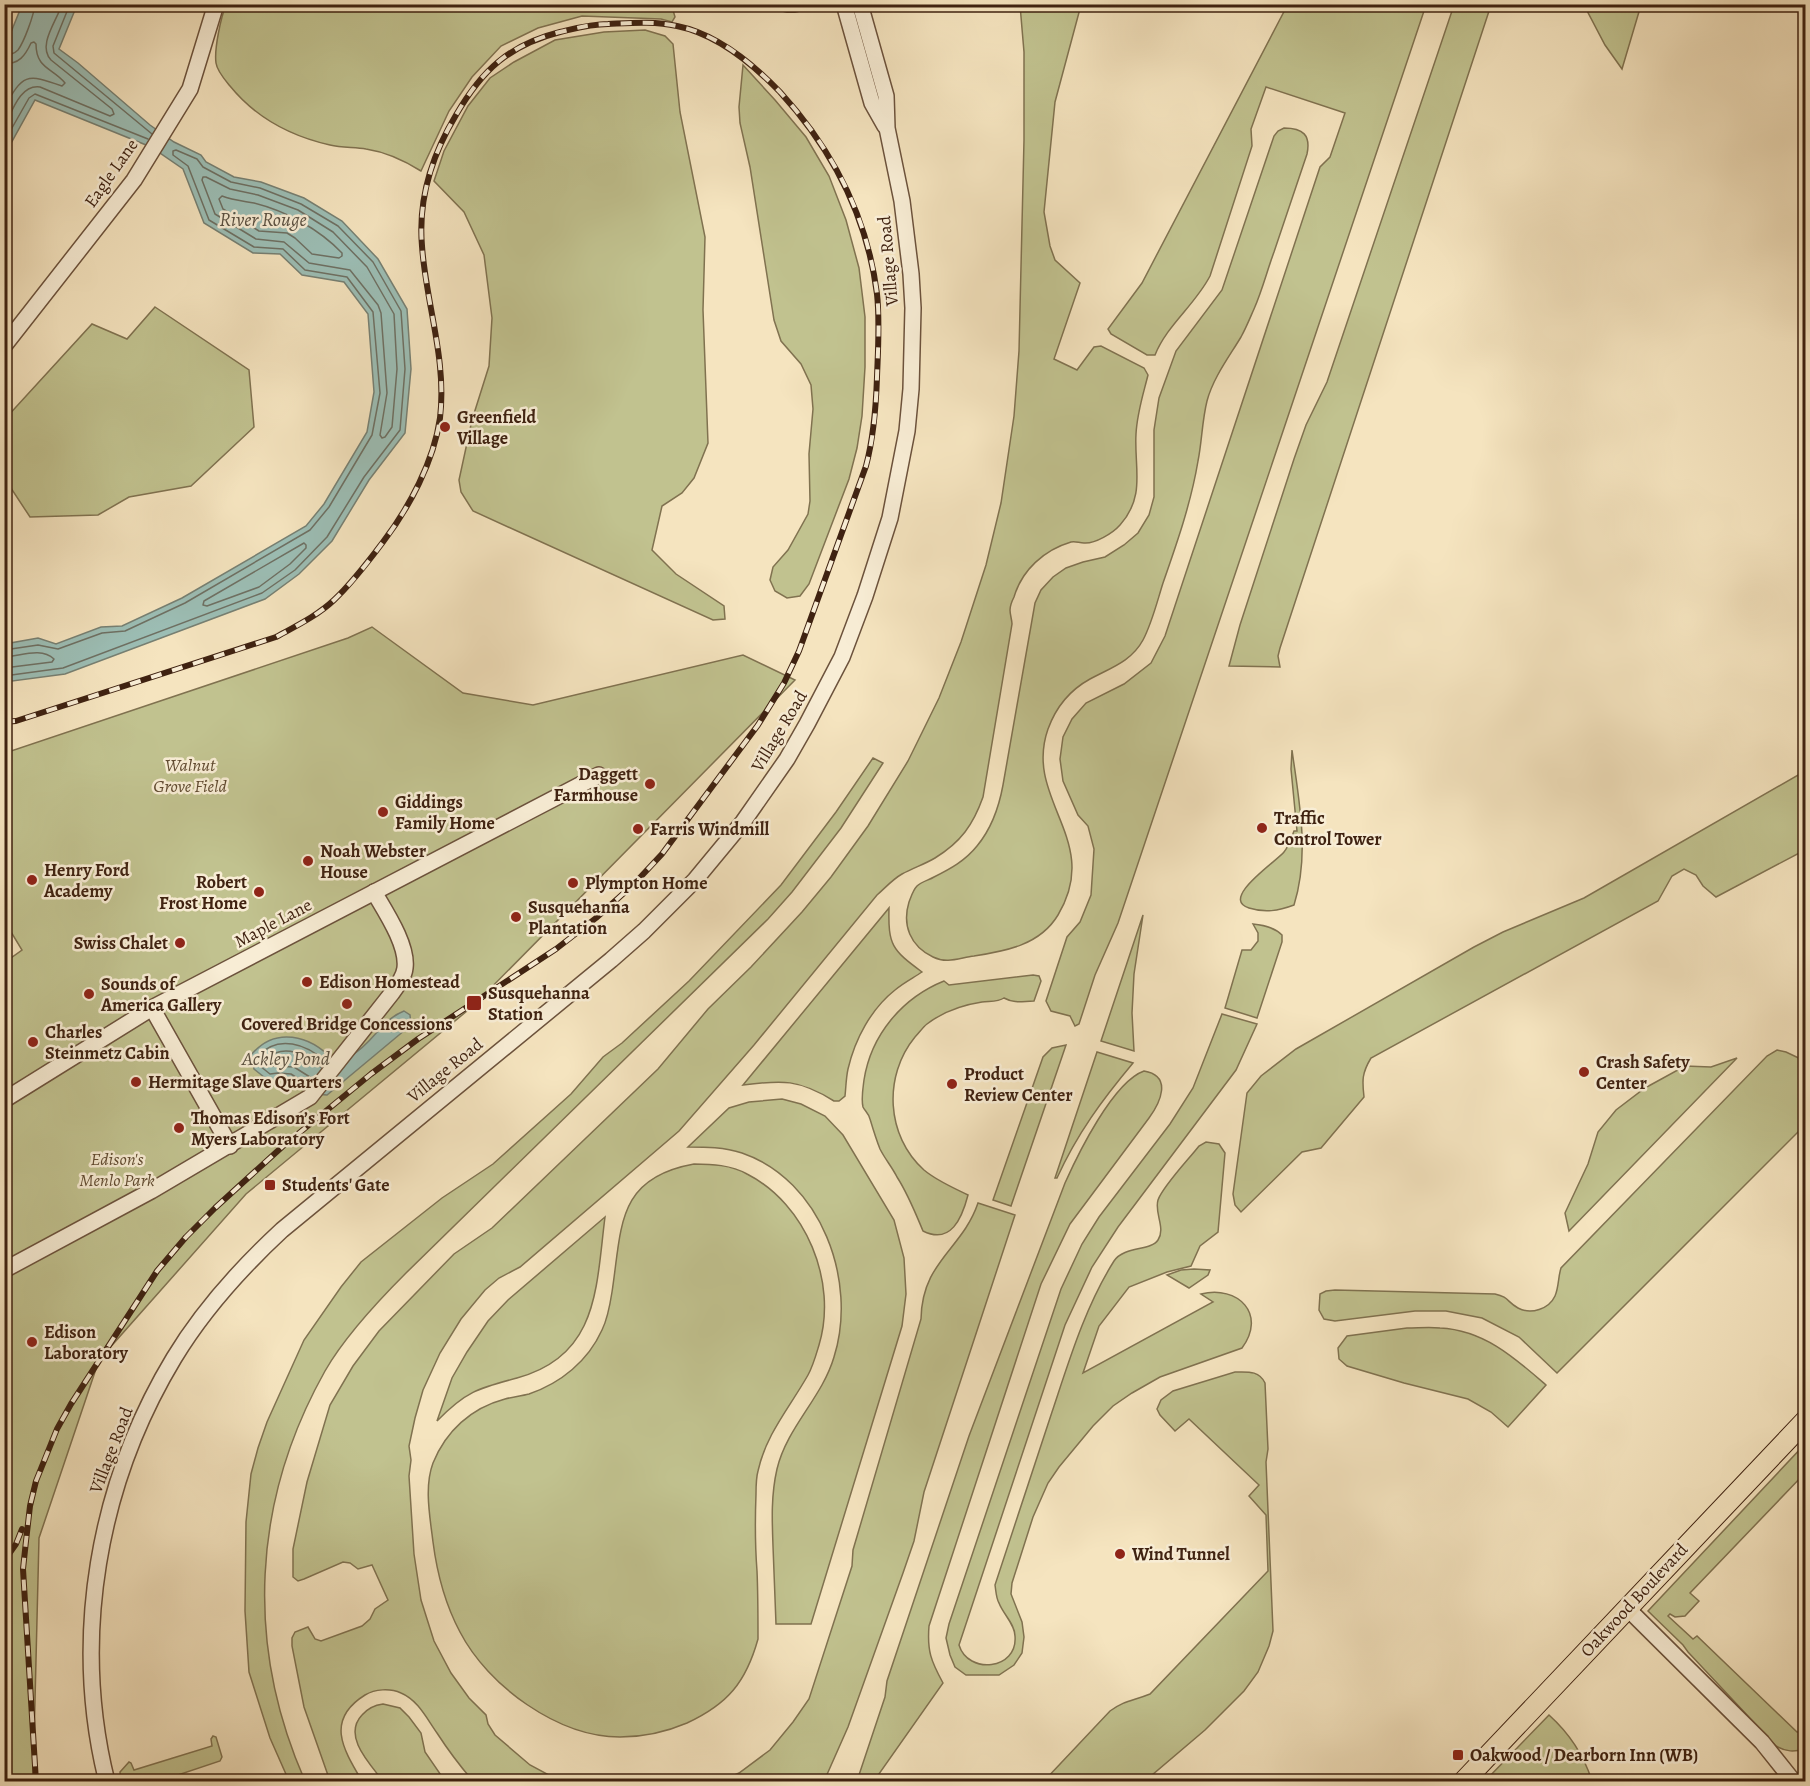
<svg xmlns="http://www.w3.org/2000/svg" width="1810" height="1786" font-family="Alegreya,serif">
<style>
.green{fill:#c1c28f;stroke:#807250;stroke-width:1.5}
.water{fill:#9cbeb5;stroke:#778073;stroke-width:1.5}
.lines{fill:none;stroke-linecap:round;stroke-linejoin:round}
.shore{stroke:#6e7063;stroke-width:1.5}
.minor-casing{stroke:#6c523c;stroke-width:18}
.major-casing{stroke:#3f2211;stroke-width:22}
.minor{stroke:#f8edd5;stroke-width:15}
.major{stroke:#f5e4bf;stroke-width:20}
.rail-casing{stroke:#3f2211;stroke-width:6}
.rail{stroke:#f8edd5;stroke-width:4;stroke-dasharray:11;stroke-linecap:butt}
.poi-dot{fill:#8f2418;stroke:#f8edd5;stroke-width:2}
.labels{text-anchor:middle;stroke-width:5;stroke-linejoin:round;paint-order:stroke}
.street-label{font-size:18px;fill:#3f2211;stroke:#f8edd5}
.poi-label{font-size:18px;font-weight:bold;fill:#3f2211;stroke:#f8edd5;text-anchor:start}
.park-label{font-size:18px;font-style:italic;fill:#604a30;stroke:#f8edd5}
.water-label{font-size:20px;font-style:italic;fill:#5b5142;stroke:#f8edd5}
</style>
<rect width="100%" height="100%" fill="#f5e4bf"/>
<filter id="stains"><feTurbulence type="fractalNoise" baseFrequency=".00333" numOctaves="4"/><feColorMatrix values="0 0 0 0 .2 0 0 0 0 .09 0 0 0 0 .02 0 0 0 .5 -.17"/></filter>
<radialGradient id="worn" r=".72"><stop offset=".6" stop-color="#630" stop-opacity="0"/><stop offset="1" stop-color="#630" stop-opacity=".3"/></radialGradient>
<!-- green -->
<g class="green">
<path d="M668,4l5,6 2,7 -3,5 -11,-3 -79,-3 -44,12 -37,18 -29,31 -23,34 -28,60c-16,-10 -35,-19 -55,-22 -11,-2 -24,-1 -36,-4 -40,-9 -74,-27 -100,-59 -5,-6 -13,-15 -14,-23 -2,-14 5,-46 10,-58z"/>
<path d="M1288,4l138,1 -308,918 -23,52 -16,49 -4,2 -5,-10 -19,-5 -5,-10 21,-64 13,-15 11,-27 3,-46 -6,-23 -10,-11 -15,-34 -3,-22 3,-22 9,-18 14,-16 38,-19 27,-21 14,-27 155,-469 10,-10 15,-44 -79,-26 -15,42 1,17 -42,130c-15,29 -43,49 -55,79h-8l-36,-21 -3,-5 34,-46z"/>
<path d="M1020,5h61l-26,97 -11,110 6,34 5,14 25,23 -26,76 23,11 17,-23 7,-1 43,22 4,7c-5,20 -11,38 -12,59 -2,34 10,62 -16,91 -7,8 -25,19 -36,18 -5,0 -8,-2 -13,-1 -27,8 -49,28 -57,55 -2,4 -4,9 -4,13 0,5 2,10 2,14l-29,173c-10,28 -22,45 -48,61 -10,6 -22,10 -33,16 -9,5 -17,14 -25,21l-123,150 -75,86 -159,136 -21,11 -14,12 -24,29 -21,34 -17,37 -8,28 -6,28 2,14 -2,16 5,78 7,46 13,41 17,32 18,25 17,17 2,9 7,11 35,30 30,16h-87c-13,-15 -25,-31 -36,-48 -10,-14 -19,-33 -36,-40 -11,-5 -26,-4 -36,2 -40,25 -22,54 -3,86h-32l-26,-74 -12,-61v-8l3,-6 13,-5 7,12 6,2 41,-15 8,-7 5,-10 13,-9 -16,-35 -14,4 -8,-6 -7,-1 -39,17 -6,2 -5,-4v-28l14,-67 23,-77 23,-39 26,-35 75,-77 38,-26 166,-159 50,-60 43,-42 51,-55 29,-35 37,-51 40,-65 31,-63 22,-56 25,-77 15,-62 13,-87 5,-65 5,-211v-88z"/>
<polygon points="1454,5 1491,5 1280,648 1278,656 1280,667 1229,666 1240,625 1294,459 1306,425 1327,382"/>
<polygon points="1584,5 1641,5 1622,69 1605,45"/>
<polygon points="645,30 665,36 673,44 680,112 705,237 703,310 708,443 694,478 682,493 662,506 652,550 676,574 724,606 725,619 713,620 473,511 461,492 459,480 472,420 489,366 492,318 484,255 464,212 434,181 444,151 468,106 490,78 514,62 555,40 604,32"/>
<polygon points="743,65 775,100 806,137 829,176 846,220 859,268 865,317 865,367 862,416 857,448 849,479 809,584 800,596 787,598 775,591 770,580 773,567 788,550 808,514 810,501 809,454 813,409 811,385 801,364 781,341 774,320 750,167 740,123 739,107"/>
<path d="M1284,128c19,0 27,7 23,26 -11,33 -22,65 -33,98 -7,19 -12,39 -20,57 -4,9 -8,19 -13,28 -12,20 -28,41 -34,64 -5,20 -5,40 -9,60 -7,42 -21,82 -35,122 -6,19 -11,40 -20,57 -12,22 -33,28 -53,39 -20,11 -34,28 -42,50 -25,71 55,111 10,186 -18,30 -52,36 -84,41 -15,2 -27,8 -41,1 -23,-11 -31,-32 -24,-55 2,-5 4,-12 8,-16 4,-4 12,-6 17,-9 16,-8 31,-16 43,-31 15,-18 22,-39 26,-61l32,-182 6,-13 12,-13 13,-9 17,-6 22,-5 19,-12 14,-12 11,-18 5,-18v-67l5,-32 17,-47 46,-61 52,-154 4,-5z"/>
<polygon points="155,307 249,370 254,427 191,486 129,497 98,515 30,517 5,479 5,419 92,324 127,339"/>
<polygon points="372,627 463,693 533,705 743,655 795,680 473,1006 246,1194 99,1360 39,1538 33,1782 4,1781 4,963 22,950 5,922 5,753 348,638"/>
<path d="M1292,750c7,51 18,104 2,155 -16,6 -29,8 -45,3 -30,-9 28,-47 35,-56 5,-6 7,-13 10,-21h3l-6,-62z"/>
<path d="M873,758l10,5 -42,65 -49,64 -24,27 -362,354c-28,28 -61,63 -81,98 -73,130 -80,274 -20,410h-16l-19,-43 -21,-66 -4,-61 1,-89 5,-48 7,-26 9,-26 37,-82 37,-53 20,-25 81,-64 51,-34 78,-70 32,-37 19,-14 67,-62 92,-96 55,-73z"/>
<path d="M1805,771v79l-89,47 -13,-11 -7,-11 -12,-6 -12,7 -14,25 -287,157c-9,15 -9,22 -7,39l-43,51 -19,4 -61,60 -6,-7 -2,-11 14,-101 14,-17 35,-27 178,-102 29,-15 81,-34z"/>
<path d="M889,908c-1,37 3,42 33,64 -9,6 -19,11 -27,18 -24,19 -40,49 -47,79 -2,9 -2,18 -3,27l-6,5h-5c-35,-22 -52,-21 -91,-16z"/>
<polygon points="1143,915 1134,974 1132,1013 1134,1051 1101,1041"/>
<path d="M1253,924c11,1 21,3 29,11v7l-25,76 -32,-10 17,-58h9l7,-9v-8z"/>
<path d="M1033,975l6,1 2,5 -7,20c-11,0 -19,3 -30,-3 -6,4 -14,3 -22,4 -20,3 -38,9 -55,22 -4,3 -8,9 -12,13 -32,39 -29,99 9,133 13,11 30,18 44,25 -6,23 -17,50 -45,36 -8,-19 -15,-37 -26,-54 -5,-10 -12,-18 -17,-28 -4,-10 -7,-20 -10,-30 -1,-5 -5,-8 -7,-12 -2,-8 0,-19 1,-27 7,-45 38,-82 80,-99l5,4z"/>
<path d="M1222,1014l35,10 -21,46 -118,157 -26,40 -27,58 -106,320c9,30 59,25 56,-9 0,-12 -12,-22 -16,-33 -3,-5 -3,-12 -4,-18 19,-57 38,-115 57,-173 17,-51 33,-105 62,-151 10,-15 37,-10 44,-21 8,-12 -4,-27 0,-40 5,-14 31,-41 41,-54l7,-4 13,2 6,9 -7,79 -18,14 -9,20 -24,6 -38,15 -30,39 -16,47 130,-71 -12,-8c37,-9 66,20 41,54l-82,29 -28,16 -19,13 -20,20 -34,41 -11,16 -15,34 -21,66 -1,11 11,28 2,15 -2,16 -8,12 -15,10h-33l-11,-8 -5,-12 -4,-17 3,-14 112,-335 21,-45 17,-27 71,-93 23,-36z"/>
<polygon points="1066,1045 1011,1206 993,1200 1043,1057 1052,1048"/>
<path d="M1777,1050l9,2 19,9v64l-248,248 -38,-36 -37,-19 -36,-7h-31l-80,10 -11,-2 -5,-9 1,-16 6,-3 9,-1 160,4c14,3 12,8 23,14 13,7 31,1 37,-12 4,-9 3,-19 6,-28l206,-212z"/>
<path d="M1097,1052l36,11c-31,37 -56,71 -76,115h-2z"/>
<polygon points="1737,1058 1569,1231 1565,1213 1588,1164 1598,1132 1616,1110 1645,1088 1685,1066 1711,1067"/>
<path d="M1144,1071c29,5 16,32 5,47l-79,106 -29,60 -112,342c-2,25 2,35 14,57l-69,98h-17l28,-84 2,-16 82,-245 96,-253c13,-29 48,-101 79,-112z"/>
<path d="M782,1099l19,5 24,12 18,19 51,85 10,38 2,36 -4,32 -91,298h-35c-1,-26 -2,-52 -3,-78 -1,-26 -2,-51 4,-77 10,-42 45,-71 57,-112 24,-76 -13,-177 -92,-204 -18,-6 -36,-6 -54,-6l41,-39 20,-6z"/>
<path d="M694,1164c18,0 37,1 53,10 59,30 91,108 72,171 -3,10 -6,21 -11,30 -18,32 -42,59 -50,96 -2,7 -2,15 -2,23 -1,26 -1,51 1,77 1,22 1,45 1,68 -12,43 -30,65 -71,84 -21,9 -44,14 -67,14 -62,0 -132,-51 -160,-105 -15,-28 -23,-59 -27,-90 -3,-25 -9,-55 0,-79 13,-32 38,-55 72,-64 8,-2 16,-3 24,-5 32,-11 59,-33 73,-64 6,-12 8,-25 10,-38 10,-65 4,-114 82,-128z"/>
<path d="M978,1203l37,12 -91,277 -10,49 -11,32 -55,154 -23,52 -1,3 -103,-1 18,-8 31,-23 23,-28 16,-23 43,-133 1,-16 68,-231c1,-58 41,-69 57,-116z"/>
<path d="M605,1217c-9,70 -6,139 -88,161 -38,10 -51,13 -80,43l15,-43 15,-26 21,-31 20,-21z"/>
<polygon points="1194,1269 1210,1270 1208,1275 1189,1288 1167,1275 1181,1270"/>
<path d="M1407,1328c11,0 23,-1 33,0 44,2 75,30 106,57l-38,42 -17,-15 -23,-13 -64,-16 -57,-17 -8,-7 -1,-11 9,-12z"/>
<path d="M1235,1372c12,0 24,-2 30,11l3,66 -2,13 7,169 -4,15 -11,26 -14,19 -39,39 -60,51h-101l66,-70c15,-11 23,-10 40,-17l118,-123 -2,-56 -17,-19 10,-11 -70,-66 -14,12 -15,-16 -3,-6 4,-9 12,-9z"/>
<path d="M1805,1444v29l-115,120 9,8 -14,15 -10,1 -5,-3 -2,2 25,23 4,-3 100,96h5l3,3v14c-11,3 -19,3 -29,-3l-88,-94 -5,-7 -35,-34z"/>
<path d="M383,1704l17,4 9,9 12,16 4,19 20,29h-62c-13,-17 -41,-45 -21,-66 6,-7 13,-10 21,-11z"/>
<path d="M1549,1715c20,18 35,41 43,66h-107z"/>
<polygon points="213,1736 216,1737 222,1757 220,1761 163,1780 158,1779 156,1781 121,1781 120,1772 129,1762 131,1763 134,1770 212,1746 211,1739"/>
</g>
<!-- water -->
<g class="water">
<polygon points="22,5 77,5 59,49 78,63 150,125 174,142 201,155 206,162 234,177 261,182 304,198 342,221 378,259 407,309 411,369 405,433 369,480 332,541 299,574 265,599 65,674 5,682 5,644 38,638 56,644 101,627 122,626 182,598 306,526 324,504 367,432 374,392 368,314 344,282 302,275 280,254 253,253 204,223 183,169 151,147 35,100 5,154 5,47"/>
<path d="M404,1011l6,4 1,10 -84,70c-25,0 -30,-21 -58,-14l-15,-12 -3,-14c24,-29 59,-20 82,5 6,-1 14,-2 19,-5 21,-12 29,-35 52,-44z"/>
</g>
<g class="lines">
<!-- shore -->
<g class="shore">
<polyline points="70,4 53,46 54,53 152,134"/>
<path d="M4,55c6,0 10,-1 14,-5 6,-8 16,-35 17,-46"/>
<path d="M4,64c15,0 21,-8 27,-21l3,-1 2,2c0,25 17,24 29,39l-3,3c-36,-13 -39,-12 -58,22"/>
<path d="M4,127c8,-15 16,-43 36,-40l70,29 4,-2 -2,-5 -61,-49c-14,-15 6,-39 11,-56"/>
<polyline points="4,142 29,98 35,94 148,139"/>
<polygon points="203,177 206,177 230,189 258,195 298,210 333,232 367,267 394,314 397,369 392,427 385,437 382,438 380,435 387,393 381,313 378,305 350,270 309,263 284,242 256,239 215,214 202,180"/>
<path d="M222,196c10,4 21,5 32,7 32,8 65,26 88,50v3l-3,2 -27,-4 -17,-16 -8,-5 -28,-2 -36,-22 -4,-10z"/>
<polygon points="304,543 306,545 306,548 290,564 259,587 207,606 203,605 204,601"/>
<polyline points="4,650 38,645 58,649 102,633 125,631 185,603 310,530 329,507 372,435 380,393 373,312 347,277 305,270 283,249 254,247 209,220 188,166 173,155 173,151 176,150 197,159 203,167 231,182 260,188 301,204 338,226 373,262 401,311 405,369 400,430 364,477 327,537 295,570 262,593 63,668 4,676"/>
<path d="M4,657c17,-1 37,-10 50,2l-2,3 -48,6"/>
<path d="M313,1079l-19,-12 -22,-1 -5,-4 -1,-3c18,-16 40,-5 56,9"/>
<path d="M308,1085l-17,-11 -13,-1 -8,1 -10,-8 -2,-10c20,-22 49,-12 68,6"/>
</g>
<defs>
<g id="minor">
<polyline points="787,4 795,4"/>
<polyline points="844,4 872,103 885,126"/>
<polyline points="4,346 134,180 190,89 216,4"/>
<polyline points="152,1008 230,1146"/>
<polyline points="4,1100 152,1008 599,775"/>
<path d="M4,1270l147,-79 159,-94 82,-104c6,-8 12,-16 13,-25 3,-23 -20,-57 -31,-76"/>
<polyline points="1627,1608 1762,1742 1794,1782"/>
<path d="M107,1782c-36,-144 -9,-298 67,-424 29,-48 67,-90 108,-128l329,-270 33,-29 51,-51 48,-58 44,-63 20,-35 35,-67 23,-61 25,-78 17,-87 4,-42 2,-81 -2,-34 -9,-73 -15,-73 -1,-32 -26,-92"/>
</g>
<polyline id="major" points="1463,1782 1806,1420"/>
</defs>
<!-- minor casing -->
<use href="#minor" class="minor-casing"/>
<!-- major casing -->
<use href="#major" class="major-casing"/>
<!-- minor -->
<use href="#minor" class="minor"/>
<!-- major -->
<use href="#major" class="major"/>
<defs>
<g id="rail">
<path d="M4,722l12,-1 260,-84c20,-11 41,-21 58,-37 18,-17 34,-38 49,-58 26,-34 51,-81 57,-124 7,-59 -14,-114 -18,-172 -4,-46 10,-91 34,-131 26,-45 53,-70 104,-83 17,-4 31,-8 48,-8 23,-1 46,-3 69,2 40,8 75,37 103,66 53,58 87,123 97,202 3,27 1,55 0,83 -1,30 -3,59 -11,89l-67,185 -15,32 -26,42 -96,129 -28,30 -38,34 -40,31 -138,90 -47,35 -89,73 -67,61 -29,29 -29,34 -86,133 -14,25 -21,52 -6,25 -4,35 -3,28 13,213"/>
<polyline points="4,1561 16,1544 22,1529"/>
</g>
</defs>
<!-- rail casing -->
<use href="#rail" class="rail-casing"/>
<!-- rail -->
<use href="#rail" class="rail"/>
</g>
<!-- markers -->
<g class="poi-dot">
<circle cx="445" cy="427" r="6"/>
<circle cx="650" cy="784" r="6"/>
<circle cx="383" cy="812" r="6"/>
<circle cx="1262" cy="828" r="6"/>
<circle cx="638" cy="829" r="6"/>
<circle cx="308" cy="861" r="6"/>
<circle cx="32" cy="880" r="6"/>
<circle cx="573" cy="883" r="6"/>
<circle cx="259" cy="892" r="6"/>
<circle cx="516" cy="917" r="6"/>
<circle cx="180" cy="943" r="6"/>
<circle cx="307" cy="982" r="6"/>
<circle cx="89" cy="994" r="6"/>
<rect x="466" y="995" width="16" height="16" rx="3"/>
<circle cx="347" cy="1004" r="6"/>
<circle cx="33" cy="1042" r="6"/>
<circle cx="1584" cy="1072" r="6"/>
<circle cx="136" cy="1082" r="6"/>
<circle cx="952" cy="1084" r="6"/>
<circle cx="179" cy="1128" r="6"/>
<rect x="264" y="1179" width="12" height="12" rx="3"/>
<circle cx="32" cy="1342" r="6"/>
<circle cx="1120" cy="1554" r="6"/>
<rect x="1452" y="1749" width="12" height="12" rx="3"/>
</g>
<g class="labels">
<!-- street labels -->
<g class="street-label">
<text transform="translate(111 173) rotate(-55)" y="6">Eagle Lane</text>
<text transform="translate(888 261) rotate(-95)" y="6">Village Road</text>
<text transform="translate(779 731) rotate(-59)" y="6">Village Road</text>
<text transform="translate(273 923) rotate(-28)" y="6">Maple Lane</text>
<text transform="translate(445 1070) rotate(-39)" y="6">Village Road</text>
<text transform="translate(111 1450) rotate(-69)" y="6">Village Road</text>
<text transform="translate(1634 1600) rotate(-47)" y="6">Oakwood Boulevard</text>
</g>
<!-- poi labels -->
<g class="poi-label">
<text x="457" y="423">Greenfield<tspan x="457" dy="21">Village</tspan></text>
<text x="638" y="780" text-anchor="end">Daggett<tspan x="638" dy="21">Farmhouse</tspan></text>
<text x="395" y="808">Giddings<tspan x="395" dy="21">Family Home</tspan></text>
<text x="1274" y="824">Traffic<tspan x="1274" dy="21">Control Tower</tspan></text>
<text x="650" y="835">Farris Windmill</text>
<text x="320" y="857">Noah Webster<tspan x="320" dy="21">House</tspan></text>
<text x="44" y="876">Henry Ford<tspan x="44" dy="21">Academy</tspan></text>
<text x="247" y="888" text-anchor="end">Robert<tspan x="247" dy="21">Frost Home</tspan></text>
<text x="585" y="889">Plympton Home</text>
<text x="528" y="913">Susquehanna<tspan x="528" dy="21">Plantation</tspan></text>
<text x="168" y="949" text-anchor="end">Swiss Chalet</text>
<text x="319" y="988">Edison Homestead</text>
<text x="101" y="990">Sounds of<tspan x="101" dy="21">America Gallery</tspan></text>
<text x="488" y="999">Susquehanna<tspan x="488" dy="21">Station</tspan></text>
<text x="347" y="1030" text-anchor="middle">Covered Bridge Concessions</text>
<text x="45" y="1038">Charles<tspan x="45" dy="21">Steinmetz Cabin</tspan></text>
<text x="1596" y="1068">Crash Safety<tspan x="1596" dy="21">Center</tspan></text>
<text x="964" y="1080">Product<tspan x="964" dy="21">Review Center</tspan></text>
<text x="148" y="1088">Hermitage Slave Quarters</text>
<text x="191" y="1124">Thomas Edison’s Fort<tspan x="191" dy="21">Myers Laboratory</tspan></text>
<text x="282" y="1191">Students' Gate</text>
<text x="44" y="1338">Edison<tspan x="44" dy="21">Laboratory</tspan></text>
<text x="1132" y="1560">Wind Tunnel</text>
<text x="1470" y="1761">Oakwood / Dearborn Inn (WB)</text>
</g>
<!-- park labels -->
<g class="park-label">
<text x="190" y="771">Walnut<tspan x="190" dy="21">Grove Field</tspan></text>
<text x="117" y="1165">Edison's<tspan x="117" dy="21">Menlo Park</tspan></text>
</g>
<!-- water labels -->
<g class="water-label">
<text x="263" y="226">River Rouge</text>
<text x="286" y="1065">Ackley Pond</text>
</g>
</g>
<!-- margin -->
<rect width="1810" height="1786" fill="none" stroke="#f5e4bf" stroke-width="24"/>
<rect x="6" y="6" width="1798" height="1774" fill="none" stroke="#3f2211" stroke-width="3"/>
<rect x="12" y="12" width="1786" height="1762" fill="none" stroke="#3f2211" stroke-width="1.5"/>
<rect width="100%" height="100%" filter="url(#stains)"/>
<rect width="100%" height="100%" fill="url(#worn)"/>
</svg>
